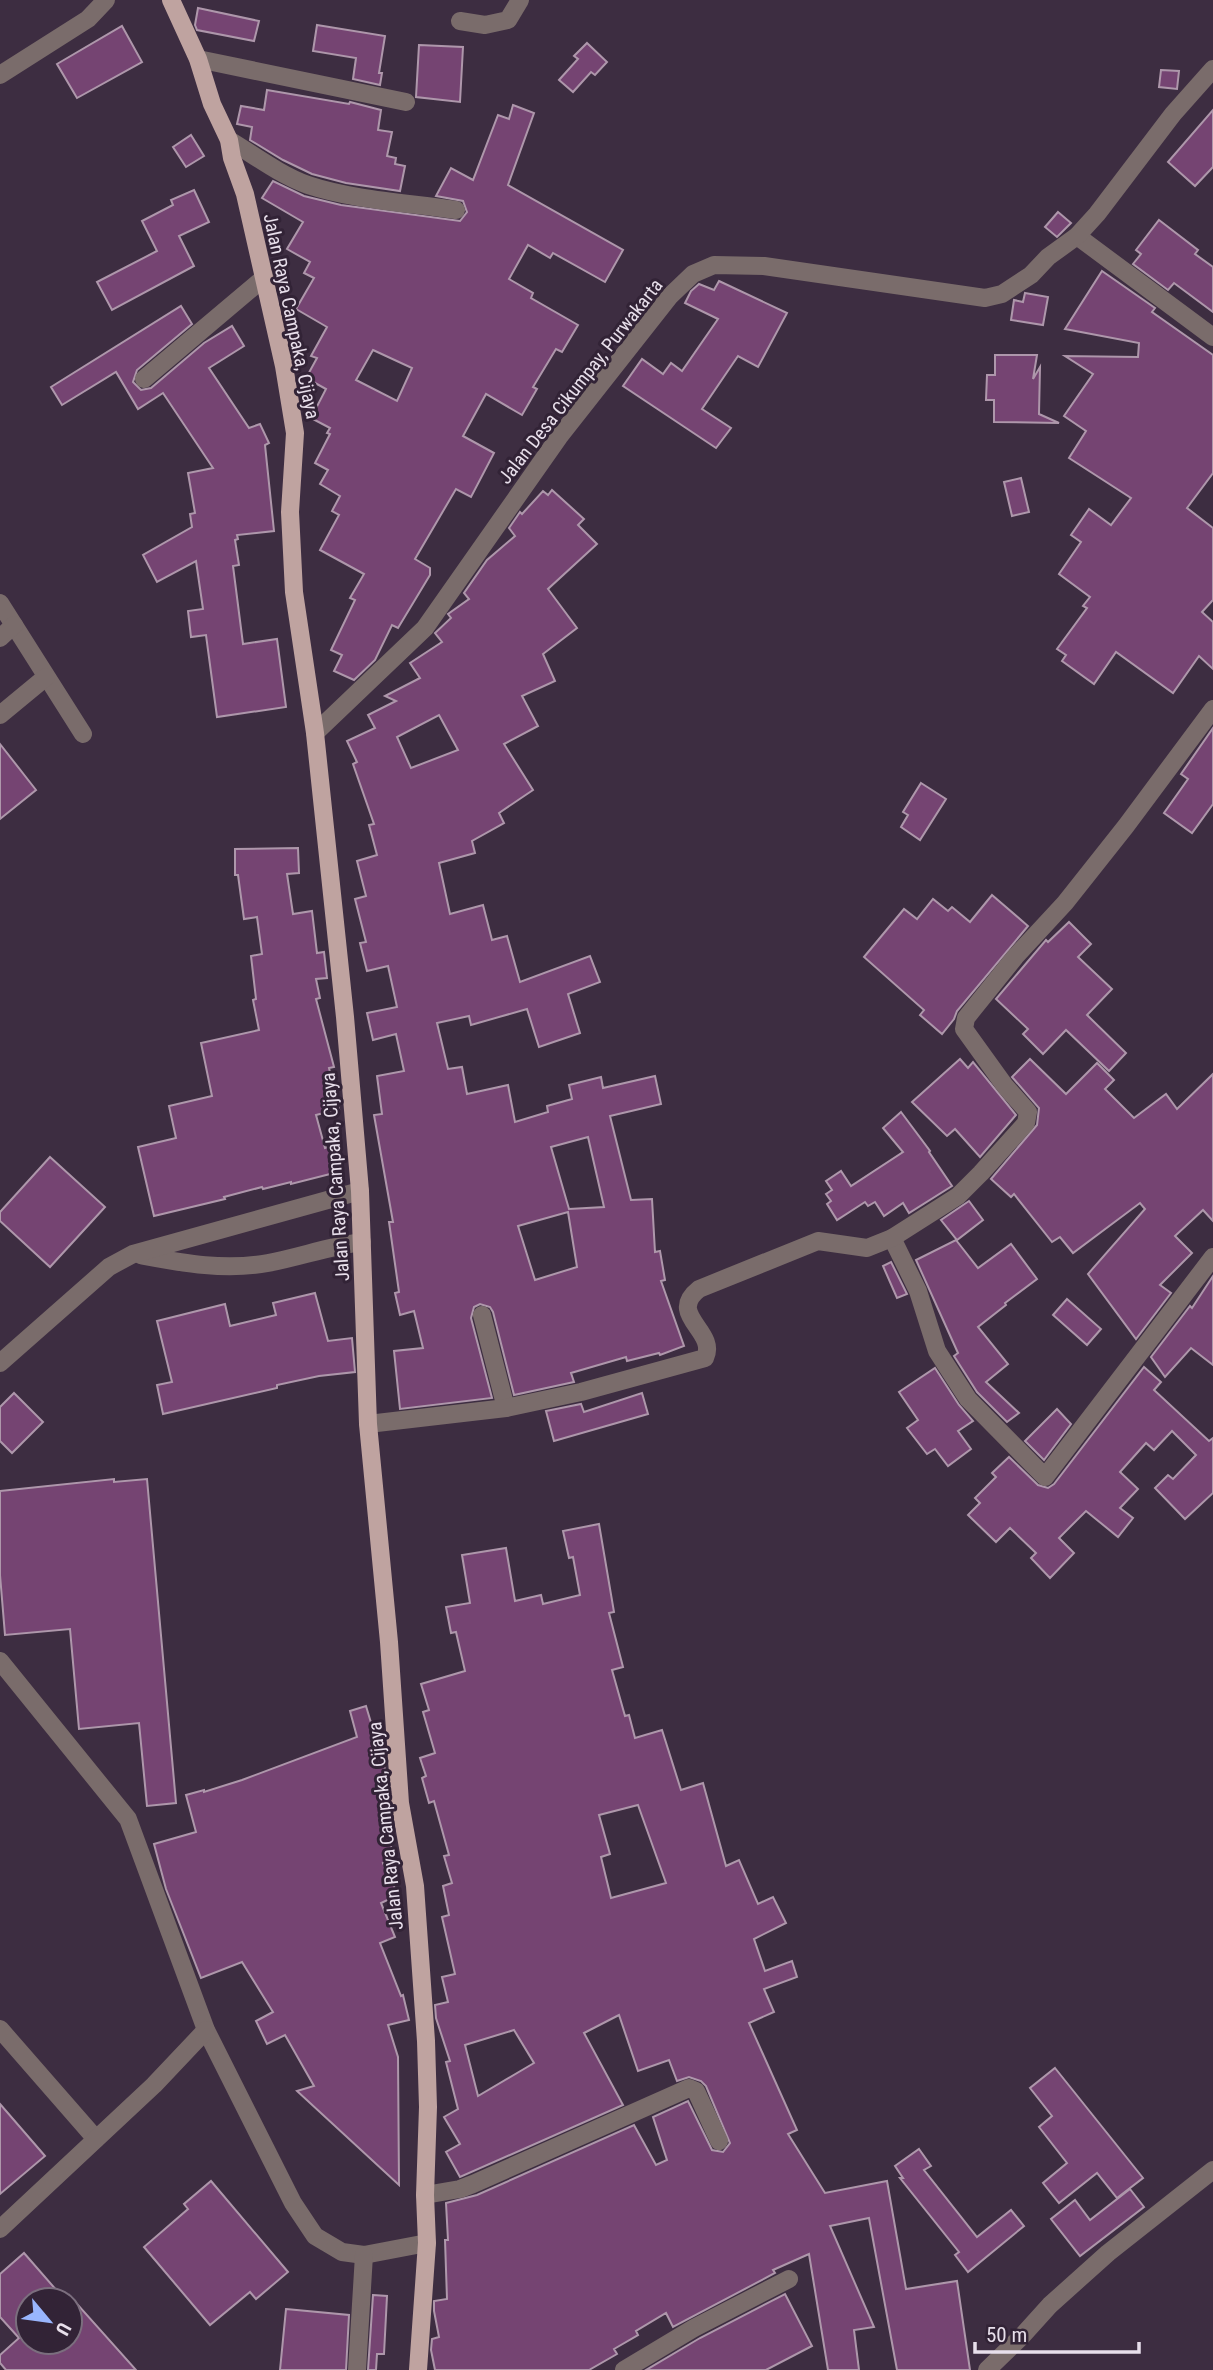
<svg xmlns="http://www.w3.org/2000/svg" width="1213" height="2370" font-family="'Roboto Condensed',sans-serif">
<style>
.building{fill:#754472;stroke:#ae97ab;stroke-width:2;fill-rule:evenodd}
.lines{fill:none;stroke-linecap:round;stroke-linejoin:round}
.minor{stroke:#7a6c6b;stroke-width:18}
.major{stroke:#bfa3a0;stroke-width:18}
.labels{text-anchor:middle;stroke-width:6;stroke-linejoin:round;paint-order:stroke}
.street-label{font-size:19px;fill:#e8dfeb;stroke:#322336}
</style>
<rect width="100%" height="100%" fill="#3d2d41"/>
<!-- building -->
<g class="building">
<polygon points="198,8 259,21 254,41 197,30 195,25"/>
<polygon points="317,25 385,36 379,73 382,73 380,85 353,79 356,58 313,51"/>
<polygon points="122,26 142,62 77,98 57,64"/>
<polygon points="587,43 607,62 595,75 591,72 573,92 559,80 578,59 574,56"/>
<polygon points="419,45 463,47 460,102 416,97"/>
<polygon points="1161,70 1179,71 1177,89 1159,87"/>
<polygon points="267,90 349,104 350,102 381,110 378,130 392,132 387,156 396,158 395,164 405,166 400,191 346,183 312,174 283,160 250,140 252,127 237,124 241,106 264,110"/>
<path d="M513,105l21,8 -26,72 115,65 -18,32 -52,-29 -3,5 -22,-13 -19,34 24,14 -2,5 47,27 -16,27 -6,-3 -23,38 4,2 -15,26 -36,-21 -23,42 31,17 -23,44 -15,-8 -41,70 15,9v7l-32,53 -6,-3 -17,35 -21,20 -20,-9 8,-16 -11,-5 24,-50 -5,-2 14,-24 -44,-24 19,-35 -7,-4 8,-15 -20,-12 8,-14 -13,-7 15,-29 -3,-1 3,-5 -19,-10 15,-29 -20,-11 11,-20 -6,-2 16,-29 -31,-18 18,-31 -10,-5 6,-11 -23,-13 16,-27 -41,-24 11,-17 31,15 37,9 119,16 7,-9 -4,-11 -27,-5 15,-28 22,12 25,-65 11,4zM373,350l39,18 -15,33 -41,-21z"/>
<polygon points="1213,110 1213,167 1195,186 1168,162"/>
<polygon points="191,135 204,156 186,167 173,147"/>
<polygon points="194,190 209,222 179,236 194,266 112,310 97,282 157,251 142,221 173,205 171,200"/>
<polygon points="1058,212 1071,223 1057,237 1045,227"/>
<polygon points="1159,220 1198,250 1195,254 1213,267 1213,312 1174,283 1168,290 1133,264 1141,254 1136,250"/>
<polygon points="1102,271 1155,308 1152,312 1213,355 1213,473 1187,508 1213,528 1213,600 1202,612 1213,622 1213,669 1199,656 1173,693 1116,652 1094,684 1062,661 1066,655 1057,649 1087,608 1083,606 1090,597 1059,574 1081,542 1071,535 1089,509 1111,525 1131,498 1069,458 1086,431 1064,416 1093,374 1065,356 1138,357 1139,343 1065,329"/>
<polygon points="719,281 787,313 758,367 738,356 702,409 731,428 716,448 623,386 642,359 663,374 671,363 682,371 718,319 685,303 691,291 699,284 714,290"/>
<polygon points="1025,293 1048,297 1043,325 1011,320 1014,300 1023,302"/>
<polygon points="181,306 192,324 137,370 133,382 141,390 151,388 204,343 232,326 244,346 209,368 249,428 260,424 269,443 265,445 274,531 237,535 238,539 235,540 239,565 233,566 243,644 277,639 286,707 217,717 206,635 191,637 188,611 203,609 196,561 157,582 143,555 192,527 190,514 195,513 188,473 213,468 163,393 138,409 116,372 62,405 51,387"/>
<polygon points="995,355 1037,355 1033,379 1040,367 1039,414 1059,423 994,422 994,400 986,400 987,375 995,375"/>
<polygon points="1021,478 1029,512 1012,516 1004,482"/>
<path d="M552,490l32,29 -6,6 19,19 -49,45 29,39 -34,26 12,27 -33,15 16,30 -34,18 29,46 -34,23 5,10 -32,18 3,12 -36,10 11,51 33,-9 9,35 15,-4 13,46 70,-26 10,26 -32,12 12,39 -41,14 -12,-38 -56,16 -2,-9 -32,7 11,46 14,-2 5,27 41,-9 7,37 33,-10 -1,-6 25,-7 -3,-14 32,-8 2,11 52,-12 6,28 -51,12 21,84 21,-1 3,53 5,-1 5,29 -4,1 23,65 -24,9 -1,-2 -32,8 -1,-4 -55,16 3,9 -60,13 -21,-83 -3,-5 -10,-3 -6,3 -3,11 21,80 -92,11 -6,-58 29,-3 -9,-37 -14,4 -5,-22 4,-1 -10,-70h4l-19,-107 8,-1 -5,-38 27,-5 -8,-37 -23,6 -6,-27 30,-6 -9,-41 -21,5 -7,-28 6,-1 -11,-43 11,-3 -9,-35 20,-6 -8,-30 5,-1 -21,-60 4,-2 -10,-21 28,-13 -7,-13 28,-14 -11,-5 35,-18 -10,-15 32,-21 -7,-9 16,-15 -3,-4 21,-15 -5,-6 23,-33 28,-24 -6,-8 11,-16 2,2 21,-23 5,4zM439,715l19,35 -47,18 -14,-31zM588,1137l16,70 -35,2 -18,-62zM568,1212l9,55 -42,13 -17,-54z"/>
<polygon points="1213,728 1213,804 1192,833 1164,813 1188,779 1181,774"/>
<polygon points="0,744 36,790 0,819"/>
<polygon points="921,783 946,799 920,840 901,827 908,815 903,812"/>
<polygon points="298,848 299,873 287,874 293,914 312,911 317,953 324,952 327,978 316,979 320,998 316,999 334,1067 329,1068 339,1109 316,1115 325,1148 332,1146 338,1172 291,1184 291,1182 263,1189 262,1187 224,1197 225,1199 154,1216 138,1147 176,1138 169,1106 212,1096 201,1043 259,1030 253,1000 256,999 251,956 262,954 257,917 244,919 238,875 235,875 235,849"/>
<polygon points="992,895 1028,926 957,1011 954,1019 942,1034 920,1015 924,1010 864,957 904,909 917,919 933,899 948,911 952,907 970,922"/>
<polygon points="1069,922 1091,944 1078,957 1112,989 1087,1015 1126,1053 1109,1071 1066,1030 1043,1054 1023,1034 1028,1029 996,999 1046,940 1048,942"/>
<polygon points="960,1059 968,1068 973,1062 1016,1115 980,1157 955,1129 947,1136 912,1102"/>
<polygon points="1030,1059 1066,1094 1097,1063 1114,1080 1105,1089 1134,1118 1166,1094 1177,1109 1213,1074 1213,1221 1203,1210 1175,1236 1192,1253 1160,1285 1171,1293 1136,1339 1088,1274 1145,1209 1140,1203 1073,1253 1060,1237 1052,1242 1014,1194 1011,1197 991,1179 1037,1125 1039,1108 1012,1077"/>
<polygon points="901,1112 930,1151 929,1152 952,1186 909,1213 903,1203 884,1216 875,1202 868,1206 865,1202 837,1220 827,1204 831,1201 826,1194 832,1190 826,1181 841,1171 851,1186 903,1152 883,1128"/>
<polygon points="50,1157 105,1207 50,1267 0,1221 0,1212"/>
<polygon points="969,1201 983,1220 957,1240 941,1220"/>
<polygon points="956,1240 978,1268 1011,1244 1037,1279 1005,1303 1006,1305 978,1327 1008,1364 986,1382 1019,1413 1007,1422 977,1392 954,1356 958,1353 916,1260"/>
<polygon points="891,1262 907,1294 897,1298 883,1266"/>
<polygon points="1213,1276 1213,1365 1191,1348 1165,1377 1151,1357 1190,1306 1192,1308"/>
<polygon points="315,1293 328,1341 352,1338 355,1372 319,1376 277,1385 277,1388 163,1414 157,1385 172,1382 157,1321 225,1304 230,1326 276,1315 273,1303"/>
<polygon points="1067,1299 1101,1329 1087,1345 1053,1315"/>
<polygon points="1144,1367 1161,1382 1154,1390 1209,1441 1213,1438 1213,1493 1185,1519 1155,1488 1168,1475 1173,1479 1196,1455 1172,1431 1154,1450 1146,1443 1120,1472 1138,1489 1120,1508 1133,1518 1118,1537 1086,1511 1059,1538 1074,1553 1050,1578 1031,1558 1036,1553 1010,1528 996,1542 968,1515 980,1503 975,1498 996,1477 992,1473 1009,1457 1038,1485 1048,1488 1054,1484"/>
<polygon points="935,1368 959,1405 973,1421 958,1431 971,1449 948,1466 935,1449 927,1454 907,1428 918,1420 899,1392"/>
<polygon points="14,1393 43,1422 12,1453 0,1441 0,1407"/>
<polygon points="642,1393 648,1414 554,1441 546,1411 581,1404 584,1412"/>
<polygon points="1057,1409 1071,1424 1044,1460 1025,1441"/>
<polygon points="114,1479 114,1482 147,1479 176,1803 147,1806 139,1723 79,1729 70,1629 5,1635 0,1575 0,1491"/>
<path d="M599,1524l15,88 -5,1 14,54 -11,3 13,46 4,-1 6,23 27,-8 19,60 22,-7 23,83 13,-6 19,44 15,-7 13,26 -32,16 11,32 27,-10 5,16 -33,12 10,23 -25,11 48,107 -9,4 37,59 62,-12 19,108 51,-8 13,89h-73l-28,-152 -39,8 44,101 -20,3 5,40h-31l-19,-116 -36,16 2,3 -102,54 -7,-14 -30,18 2,4 -24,14 3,5 -28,16h-154l-4,-20 1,-11 7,-2 -5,-26v-10l13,-2 -2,-59h3l-2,-37 31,-8 157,-70 22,40 11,-5 -14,-43 35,-16 24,49 11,2 7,-9 -24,-57 -5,-5 -12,-4 -12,4 -8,-21 -31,11 -19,-56 -35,18 39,72 -163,72 -14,-25 14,-8 -16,-27 14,-8 -12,-47 4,-1 -14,-43 -1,-13 13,-3 -6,-25 13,-3 -13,-57 7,-2 -6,-29 9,-3 -8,-27 5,-1 -15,-54 -5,2 -7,-25 4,-2 -6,-18 15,-5 -12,-41 6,-2 -8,-26 44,-13 -9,-39 -5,1 -5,-26 24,-4 -8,-48 44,-7 9,53 26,-6 2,9 37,-9 -7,-38 -4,1 -6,-27zM638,1805l28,78 -55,15 -10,-41 9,-3 -11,-39zM514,2030l20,33 -56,33 -13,-51z"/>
<polygon points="366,1706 387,1776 387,1780 381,1782 389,1813 381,1815 395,1859 383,1863 398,1895 381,1903 395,1937 380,1943 401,1996 403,1995 409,2020 388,2025 398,2057 399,2185 297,2091 314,2086 285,2035 267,2044 256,2021 273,2012 242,1962 201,1978 166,1889 154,1844 196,1832 186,1795 204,1790 204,1792 242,1780 357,1737 350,1711"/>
<polygon points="1055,2068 1143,2178 1117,2198 1097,2173 1059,2203 1043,2183 1067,2163 1039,2127 1052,2116 1030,2088"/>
<polygon points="0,2104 45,2156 0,2194"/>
<polygon points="919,2149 931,2166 924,2170 977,2237 1011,2210 1024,2226 968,2272 955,2255 959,2252 900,2178 903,2178 895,2166"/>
<polygon points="211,2181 288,2272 256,2299 250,2292 210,2325 144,2247 188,2209 184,2204"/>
<polygon points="1130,2189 1144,2207 1080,2256 1051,2219 1075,2200 1090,2220"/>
<polygon points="24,2253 65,2300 28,2300 28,2342 70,2342 70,2296 136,2370 6,2370 0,2363 0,2355 19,2338 0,2317 0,2274"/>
<polygon points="785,2294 812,2346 766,2370 646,2370 700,2338"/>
<polygon points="373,2295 387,2296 384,2354 377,2354 376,2370 368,2370"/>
<polygon points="286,2309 349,2315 346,2370 280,2370"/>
</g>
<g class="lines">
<!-- minor -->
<g class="minor">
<polyline points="460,21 485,25 508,20 520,0"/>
<polyline points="198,59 406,102"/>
<polyline points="0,75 88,19 106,0"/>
<path d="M229,140c25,15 51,35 79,45 45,15 101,18 148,25"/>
<polyline points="1077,236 1213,337"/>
<polyline points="144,379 265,277"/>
<polyline points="0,603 83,734"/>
<polyline points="0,638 14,625"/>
<polyline points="0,715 46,677"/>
<polyline points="315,733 425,628 559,437 670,296 693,274 714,265 764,266 985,298 1002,294 1031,275 1048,257 1077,236 1097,214 1173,114 1213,69"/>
<polyline points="892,1238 918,1291 937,1351 968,1399 1045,1477 1213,1257"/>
<path d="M140,1255c43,8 84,16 128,8 32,-6 62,-17 94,-21"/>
<polyline points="482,1315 506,1408"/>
<polyline points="0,1363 109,1267 133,1254 360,1191"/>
<path d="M368,1424l138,-16 75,-16 124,-34c13,-27 -39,-43 -6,-69l119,-48 49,7 25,-10 66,-42 23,-23 45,-50 2,-11 -23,-26 -41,-57 2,-11 49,-61 50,-54 61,-77 87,-117"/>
<polyline points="0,1661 128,1819 206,2030 293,2203 315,2236 342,2252 364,2255 427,2243"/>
<polyline points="0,2029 96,2139"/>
<polyline points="425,2195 460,2189 473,2184 689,2088 696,2091 719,2141"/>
<polyline points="0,2229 154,2085 206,2030"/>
<polyline points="357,2370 364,2255"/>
<polyline points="624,2370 694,2328 789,2279"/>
<polyline points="987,2370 1022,2336 1050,2305 1108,2253 1213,2170"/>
</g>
<!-- major -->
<polyline class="major" points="171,0 198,59 212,104 229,140 232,158 245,194 284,366 295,433 290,512 294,592 315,733 345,1017 360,1191 368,1424 389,1642 400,1803 415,1886 426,2041 428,2107 425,2195 427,2243 418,2370"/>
</g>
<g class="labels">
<!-- street labels -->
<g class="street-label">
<text transform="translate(292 316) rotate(78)" y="7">Jalan Raya Campaka, Cijaya</text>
<text transform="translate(580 381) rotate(-52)" y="7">Jalan Desa Cikumpay, Purwakarta</text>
<text transform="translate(335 1177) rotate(-94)" y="7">Jalan Raya Campaka, Cijaya</text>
<text transform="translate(385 1826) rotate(-96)" y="7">Jalan Raya Campaka, Cijaya</text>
</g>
</g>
<!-- north arrow -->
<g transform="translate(49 2321) rotate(119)"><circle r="33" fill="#322336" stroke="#7b6e7e" stroke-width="2"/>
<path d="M0-5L12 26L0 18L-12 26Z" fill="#99b5fd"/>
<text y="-10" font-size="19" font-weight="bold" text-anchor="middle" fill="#e8dfeb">U</text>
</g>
<!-- scale -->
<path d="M975 2342v10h164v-10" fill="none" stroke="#e8dfeb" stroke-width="3.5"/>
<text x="986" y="2342" font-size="21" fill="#e8dfeb" stroke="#322336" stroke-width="5" paint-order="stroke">50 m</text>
</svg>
